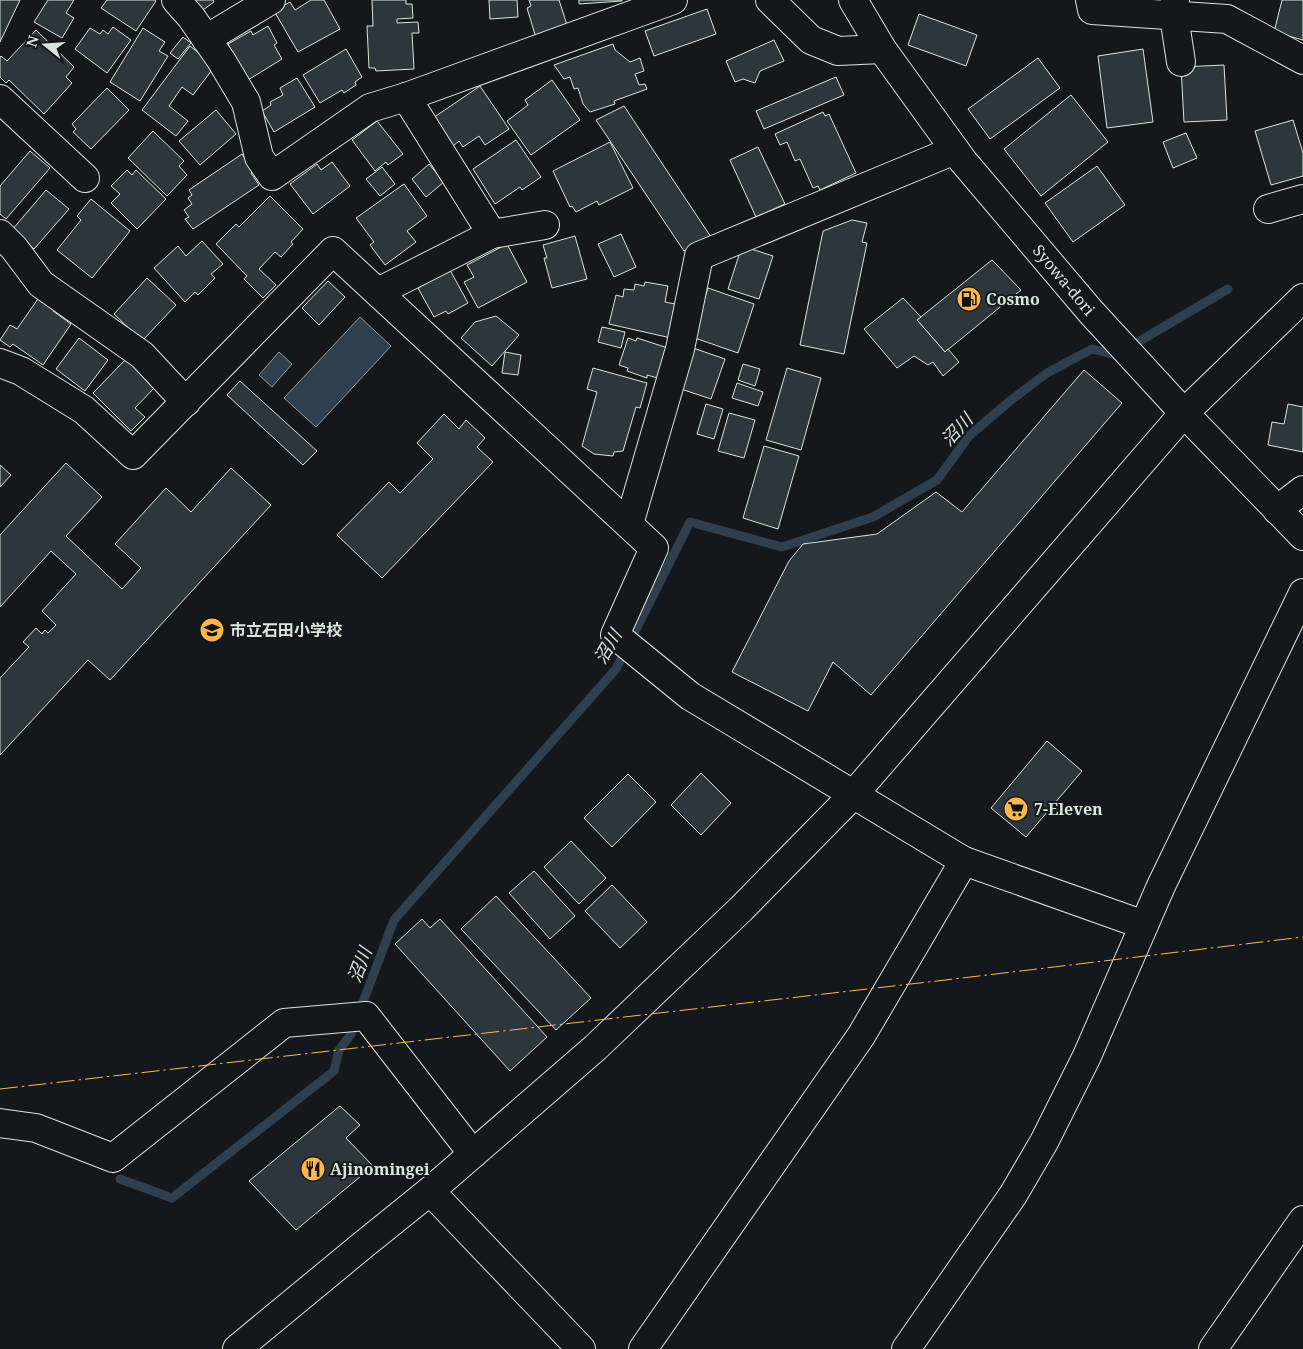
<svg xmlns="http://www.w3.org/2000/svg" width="1303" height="1349" font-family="'Noto Serif','Noto Sans JP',serif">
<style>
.water{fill:#2f3f4d;stroke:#939e99}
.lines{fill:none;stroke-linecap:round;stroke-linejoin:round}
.stream{stroke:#2f3f4d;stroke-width:9}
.building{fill:#2c363c;stroke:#d8e6dc}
.minor-casing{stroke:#d8e6dc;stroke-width:30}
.minor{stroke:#14181c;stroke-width:28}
.power{stroke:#ffb74d;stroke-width:1;stroke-dasharray:18 4 2.5 4;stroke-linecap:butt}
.labels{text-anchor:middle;stroke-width:4;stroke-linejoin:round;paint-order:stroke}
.street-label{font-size:16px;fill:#d8e6dc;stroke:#14181c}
.poi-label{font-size:16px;font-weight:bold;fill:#d8e6dc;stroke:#14181c;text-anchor:start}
.water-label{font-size:18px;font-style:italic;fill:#d8e6dc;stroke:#14181c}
</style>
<rect width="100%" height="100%" fill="#14181c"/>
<!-- water -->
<g class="water">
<polygon points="360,317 391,346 316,427 284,398"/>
<polygon points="279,352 292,364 272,387 259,375"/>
</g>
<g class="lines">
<!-- stream -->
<polyline class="stream" points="120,1179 172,1198 334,1071 339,1050 351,1034 394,920 616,669 690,522 782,547 873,517 937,480 969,436 1011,400 1047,373 1092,349 1116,355 1228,289"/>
</g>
<!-- building -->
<g class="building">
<polygon points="0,0 20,0 0,42"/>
<polygon points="48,0 74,0 66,13 74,18 62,38 34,22"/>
<polygon points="107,0 155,0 156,1 136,31 101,8"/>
<polygon points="192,0 213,0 214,2 200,12"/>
<polygon points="311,0 324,0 340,29 298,52 274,11 290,2 295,10"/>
<polygon points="372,0 406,0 406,4 412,4 413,18 397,19 397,23 418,22 419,33 412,33 414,69 376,71 375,68 369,68 367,26 373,26"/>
<polygon points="489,0 517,0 518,17 490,19"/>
<polygon points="529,0 559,0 568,28 536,38 527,8 531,6"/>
<polygon points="579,0 622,0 622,1 579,4"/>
<polygon points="1282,0 1303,0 1303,40 1274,32"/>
<polygon points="707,9 716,34 654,56 645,31"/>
<polygon points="919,14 977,35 966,66 908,45"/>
<polygon points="268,26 277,43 274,45 282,59 248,80 228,44 251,31 253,35"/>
<polygon points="113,27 131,40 107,73 75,49 90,28 100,34 103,30 108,34"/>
<polygon points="143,28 165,42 159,51 168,56 140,101 110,82"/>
<polygon points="36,30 74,67 66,77 72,83 44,114 9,80 6,83 0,77 0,57 1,56 7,61"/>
<polygon points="183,37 191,43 178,59 170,53"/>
<polygon points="774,40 784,61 760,71 755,83 743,79 735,82 726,61"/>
<polygon points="613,44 615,50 630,62 640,58 644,71 635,74 639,85 645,84 647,89 614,101 615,104 590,112 583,104 578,88 574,89 570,77 564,79 554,65"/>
<polygon points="190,46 215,66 193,95 182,87 169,106 188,121 176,136 142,110"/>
<polygon points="346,49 362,77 355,82 356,85 344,93 342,90 320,103 303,75"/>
<polygon points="1143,49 1153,122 1107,128 1098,56"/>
<polygon points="1038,58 1060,88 990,139 968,109"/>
<polygon points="1224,65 1227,120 1184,122 1181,67"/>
<polygon points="836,77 844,95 764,129 756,111"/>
<polygon points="297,78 315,107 274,132 262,111 271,105 270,102 283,95 280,88"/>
<polygon points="552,80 580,120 531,155 507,121 528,105 525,100"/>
<polygon points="480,86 509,129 485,145 479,136 463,147 459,141 453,146 433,118"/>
<polygon points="107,88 129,110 91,149 73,132 76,129 72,124"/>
<polygon points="1071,95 1108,142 1041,196 1004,149"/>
<polygon points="624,106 711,237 703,242 684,251 596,120"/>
<polygon points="216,110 236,134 200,165 179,141"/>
<polygon points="823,112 825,116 829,114 856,173 820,190 818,186 813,188 800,159 795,161 787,142 780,145 775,134"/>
<polygon points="1293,120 1303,153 1303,176 1271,185 1255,131"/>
<polygon points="377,121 403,154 388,165 386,162 375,171 352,140"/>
<polygon points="153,131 184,161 179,166 187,175 167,196 128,158"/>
<polygon points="1186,133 1197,158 1173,168 1163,142"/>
<polygon points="516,140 541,177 522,190 520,187 495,204 473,169"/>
<polygon points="610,142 633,188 599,205 597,201 576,212 572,206 570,207 553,171"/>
<polygon points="758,147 785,204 756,217 730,160"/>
<polygon points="30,151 50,168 6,219 0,214 0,186"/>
<polygon points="242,154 253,171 251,173 259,185 193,229 185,219 189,217 184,210 192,204 188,198 192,195 189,190"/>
<polygon points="332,162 350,186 313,214 290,184 317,164 321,170"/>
<polygon points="429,164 444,182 426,197 412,179"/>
<polygon points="1097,166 1125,205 1073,242 1045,203"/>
<polygon points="382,167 395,184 380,196 366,179"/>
<polygon points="127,170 132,175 136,170 166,199 137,229 111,203 120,194 111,186"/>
<polygon points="404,184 427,216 407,231 416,242 385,265 370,245 374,242 356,218"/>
<polygon points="46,190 69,209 34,249 12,230"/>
<polygon points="270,196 303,229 291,242 293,244 281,257 275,252 259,269 276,285 263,298 244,279 247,276 216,244 236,224 239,227"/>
<polygon points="91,199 130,231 92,278 57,250 81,220 77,216"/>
<polygon points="852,220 867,223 862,242 867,243 844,354 800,345 823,231"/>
<polygon points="621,234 636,267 614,277 598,244"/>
<polygon points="575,236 587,279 552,288 544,258 547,258 543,245"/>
<polygon points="202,241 223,264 211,274 215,278 198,295 195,292 185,302 154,268 178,246 186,256"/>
<polygon points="507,244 527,282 478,308 464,282 474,277 467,265"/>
<polygon points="742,246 773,256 759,299 728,289"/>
<polygon points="992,260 1021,290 945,352 917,320"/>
<polygon points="450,270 468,303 448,314 446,311 434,317 418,288"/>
<polygon points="147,278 176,305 142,341 114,314"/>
<polygon points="328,281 345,297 319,325 302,308"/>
<polygon points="645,282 668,286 665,302 675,304 673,312 676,313 671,338 609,324 616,295 623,297 624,289 634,290 635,284 644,286"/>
<polygon points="708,288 754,304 738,353 692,337"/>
<polygon points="40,296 56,307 53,311 71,324 43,365 13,344 10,347 0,340 10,325 17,329"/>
<polygon points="903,298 921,317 917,320 945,352 948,349 959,362 943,376 933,362 928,365 914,356 897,368 864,329"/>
<polygon points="496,316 519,335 492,366 461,338 475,322"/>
<polygon points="602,327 625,332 621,348 598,342"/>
<polygon points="79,338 108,360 85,391 56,369"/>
<polygon points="628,338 636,341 637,338 671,349 661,379 647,375 647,378 627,371 628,368 619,365"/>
<polygon points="693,348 725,359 711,399 678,388"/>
<polygon points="505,352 521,355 518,375 502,373"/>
<polygon points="127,358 156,386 135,408 145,417 131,431 93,393"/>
<polygon points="743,364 760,369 755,386 738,380"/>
<polygon points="593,368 647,383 640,408 636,407 623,451 614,452 613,456 594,454 582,446 597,392 587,389"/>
<polygon points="787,368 821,378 801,450 766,440"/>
<polygon points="1084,370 1122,403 871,695 833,662 808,711 732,672 789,561 803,544 877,534 936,492 962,512"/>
<polygon points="240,381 317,451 303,465 227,395"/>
<polygon points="737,383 763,392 758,406 732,398"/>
<polygon points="706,404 723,409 714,439 697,434"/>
<polygon points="1288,404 1303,407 1303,452 1268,445 1272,422 1284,424"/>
<polygon points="729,413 755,420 744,458 718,451"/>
<polygon points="444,414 459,429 466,420 485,438 477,447 493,462 382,578 337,535 389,482 400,493 433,459 417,443"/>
<polygon points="764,446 799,456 778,529 743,518"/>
<polygon points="66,463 102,497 66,536 122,589 141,568 115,544 166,488 191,512 231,468 271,505 110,680 88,660 0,755 0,678 29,647 23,642 36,628 42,634 45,630 48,633 56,625 42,611 76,574 51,551 0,607 0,535"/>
<polygon points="0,465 11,475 0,487"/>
<polygon points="1047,741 1082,771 1026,837 991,808"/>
<polygon points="701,773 731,803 701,835 671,805"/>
<polygon points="628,774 656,802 612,847 584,818"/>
<polygon points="571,841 606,878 579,904 544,867"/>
<polygon points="534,871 575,916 550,939 509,893"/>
<polygon points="612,885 647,922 620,948 585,911"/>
<polygon points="496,896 591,998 556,1030 461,929"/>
<polygon points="422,919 430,928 440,919 547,1037 510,1071 395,944"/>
<polygon points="340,1106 360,1125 346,1138 373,1166 296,1230 249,1181"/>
</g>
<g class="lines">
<defs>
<g id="minor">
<polyline points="176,0 191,17 221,60 246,102 259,157 272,176 370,108 406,97 673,0"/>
<polyline points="770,0 811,40 838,51 882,49"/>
<polyline points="853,0 882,49 963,161 1091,312 1184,413 1303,536"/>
<polyline points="1090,0 1092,10 1227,19 1303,60"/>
<polyline points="1175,0 1174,16 1181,62"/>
<polyline points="206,39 271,0"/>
<polyline points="406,97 492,234"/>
<polyline points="0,99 85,178"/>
<polyline points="1268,209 1303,199"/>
<polyline points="0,234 14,248 41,284 142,355 186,402"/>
<polyline points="378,292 492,234 545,225"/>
<polyline points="0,363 21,371 84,410 133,455 333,251 654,548 615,635 690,696 964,861 1144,925"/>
<polyline points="1277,510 1303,490"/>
<polyline points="629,524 680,349 699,256 955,150"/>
<polyline points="0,1123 36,1128 113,1158 284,1023 366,1016 473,1154"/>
<polyline points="430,1191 581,1349"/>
<polyline points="237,1349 363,1245 430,1191 595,1048 741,909 853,795 1184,413 1303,298"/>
<polyline points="643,1349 861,1036 964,861"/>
<polyline points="906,1349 1013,1195 1044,1142 1087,1056 1161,886 1303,593"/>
<polyline points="1213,1349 1303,1220"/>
</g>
</defs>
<!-- minor casing -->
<use href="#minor" class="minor-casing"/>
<!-- minor -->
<use href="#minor" class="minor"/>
<!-- power -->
<polyline class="power" points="0,1089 954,979 1303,937"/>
</g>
<!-- icons -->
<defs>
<symbol id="fuel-disc" viewBox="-11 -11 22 22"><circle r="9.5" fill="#ffb74d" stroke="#14181c"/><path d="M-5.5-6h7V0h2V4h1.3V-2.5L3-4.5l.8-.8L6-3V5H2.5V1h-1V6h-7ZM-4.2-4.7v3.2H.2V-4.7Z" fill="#111"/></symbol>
<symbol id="school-disc" viewBox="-11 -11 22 22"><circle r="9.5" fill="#ffb74d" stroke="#14181c"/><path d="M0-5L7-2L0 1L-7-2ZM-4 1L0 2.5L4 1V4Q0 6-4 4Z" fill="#111"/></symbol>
<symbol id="supermarket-disc" viewBox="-11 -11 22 22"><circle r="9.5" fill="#ffb74d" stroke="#14181c"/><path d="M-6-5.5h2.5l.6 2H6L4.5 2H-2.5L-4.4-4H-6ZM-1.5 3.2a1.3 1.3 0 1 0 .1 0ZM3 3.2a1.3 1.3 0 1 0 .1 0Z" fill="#111"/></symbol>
<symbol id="restaurant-disc" viewBox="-11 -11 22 22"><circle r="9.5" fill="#ffb74d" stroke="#14181c"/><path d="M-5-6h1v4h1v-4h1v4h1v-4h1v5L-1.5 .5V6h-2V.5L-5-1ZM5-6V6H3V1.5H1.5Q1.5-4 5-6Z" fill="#111"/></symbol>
</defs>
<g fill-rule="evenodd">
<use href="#fuel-disc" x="955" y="285" width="28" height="28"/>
<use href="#school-disc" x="198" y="616" width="28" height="28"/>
<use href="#supermarket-disc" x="1002" y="795" width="28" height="28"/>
<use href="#restaurant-disc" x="299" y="1155" width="28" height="28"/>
</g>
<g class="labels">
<!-- street labels -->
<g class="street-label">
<text transform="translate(1064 280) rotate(50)" y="6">Syowa-dori</text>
</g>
<!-- poi labels -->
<g class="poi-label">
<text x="986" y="305">Cosmo</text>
<text x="230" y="636">市立石田小学校</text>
<text x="1034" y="815">7-Eleven</text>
<text x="330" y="1175">Ajinomingei</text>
</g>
<!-- water labels -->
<g class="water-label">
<text transform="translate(957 430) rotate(-47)" y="6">沼川</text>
<text transform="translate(608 647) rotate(-60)" y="6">沼川</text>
<text transform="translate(360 965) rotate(-69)" y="6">沼川</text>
</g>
</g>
<!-- north arrow -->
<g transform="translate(45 45) rotate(287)" stroke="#14181c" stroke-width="4" paint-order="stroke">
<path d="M0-4L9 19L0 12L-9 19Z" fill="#d8e6dc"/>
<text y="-8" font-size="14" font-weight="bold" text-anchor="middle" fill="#d8e6dc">N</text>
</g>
</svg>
